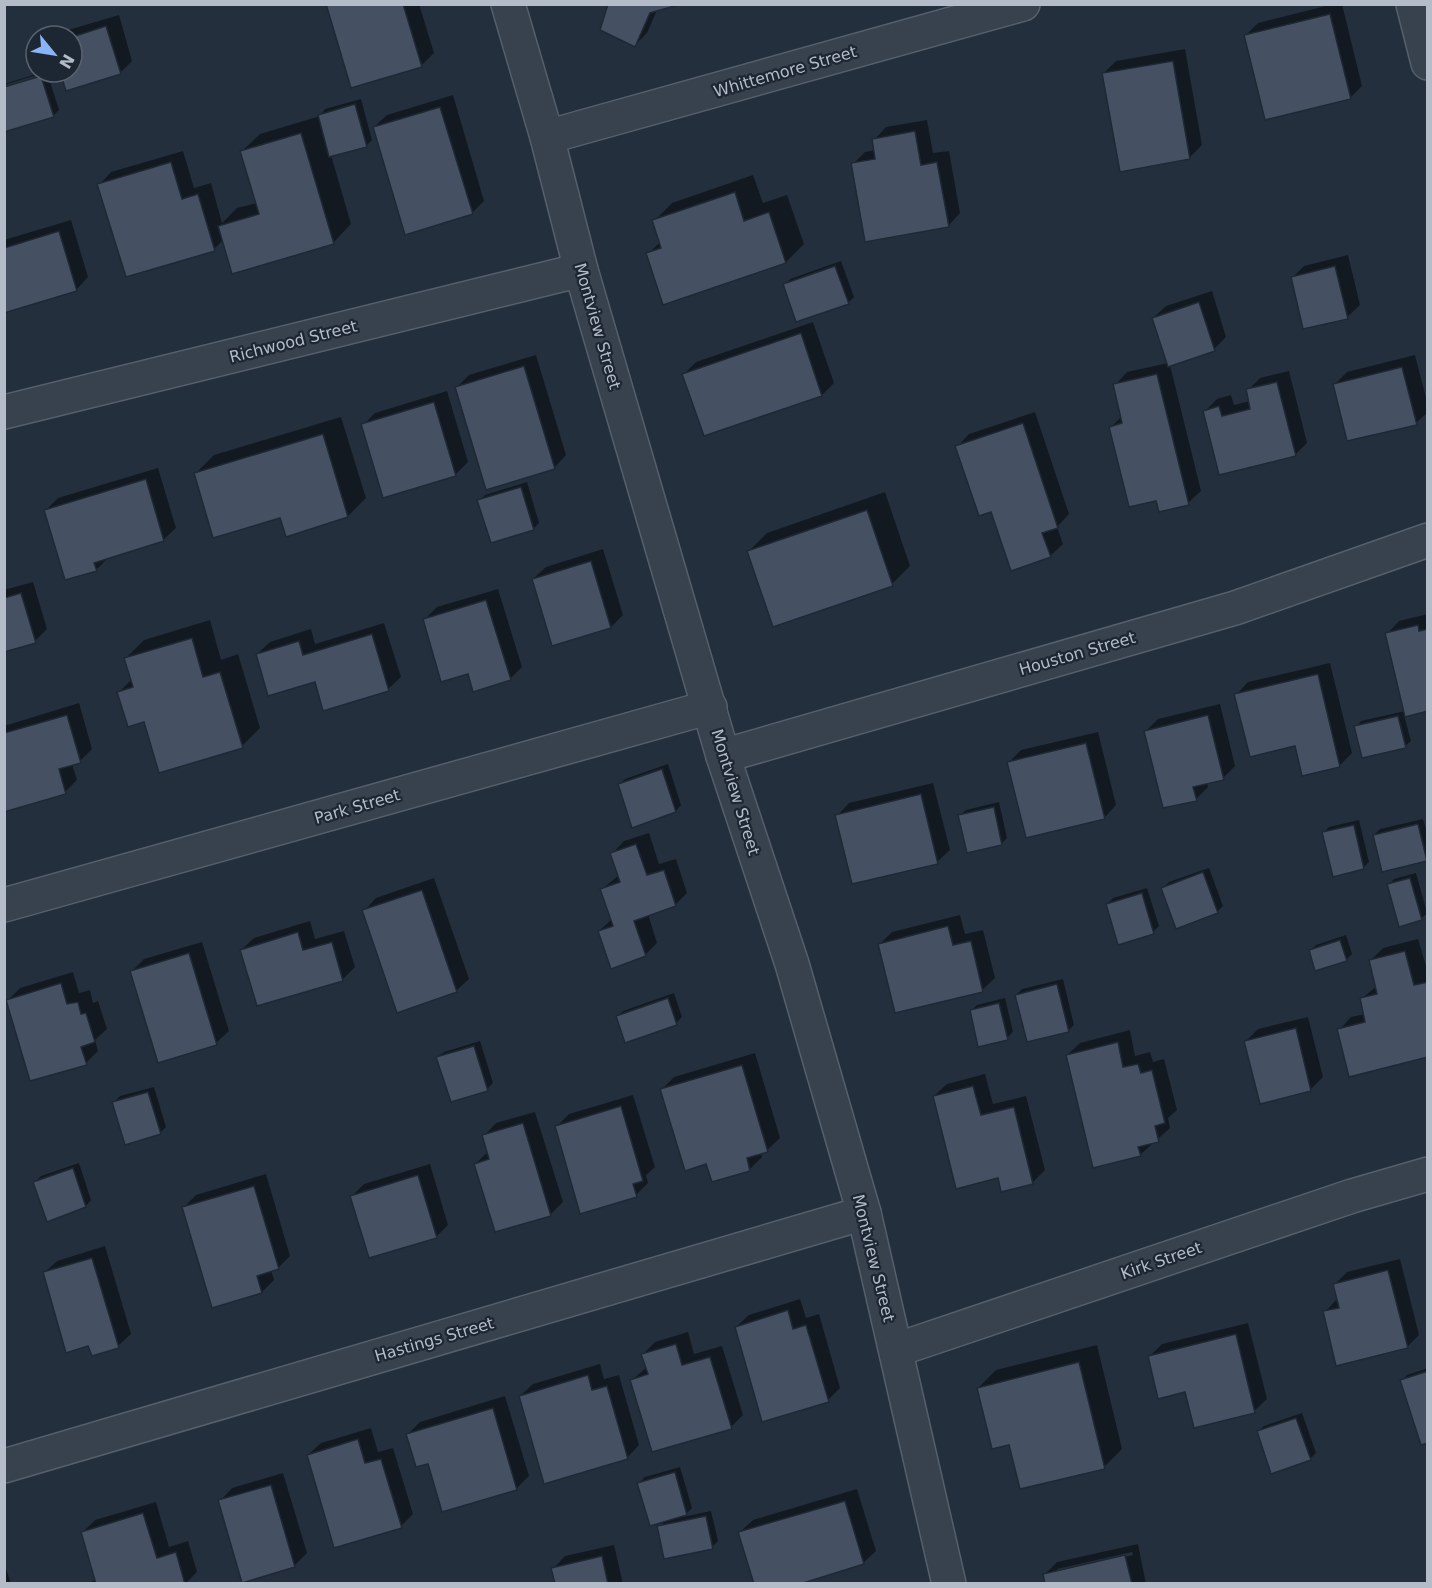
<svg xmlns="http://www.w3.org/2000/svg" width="1432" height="1588" font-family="'DejaVu Sans',sans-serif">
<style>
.shadow{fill:#0007;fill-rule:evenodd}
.building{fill:#455162;stroke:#1f2835;stroke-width:1.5}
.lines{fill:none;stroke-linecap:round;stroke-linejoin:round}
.minor-casing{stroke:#565f6c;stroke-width:36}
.minor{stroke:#38414e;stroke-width:33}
.labels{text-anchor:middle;stroke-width:4.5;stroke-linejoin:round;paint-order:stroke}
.street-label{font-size:16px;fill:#b4bcc9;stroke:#1d2633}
</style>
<rect width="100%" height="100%" fill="#242f3e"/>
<!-- shadow -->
<g class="shadow">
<polygon points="328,4 419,4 434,53 421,66"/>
<polygon points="610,4 683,4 657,10 647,33 634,46"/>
<polygon points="1334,4 1342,4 1362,86 1350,98 1246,35 1258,23"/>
<polygon points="119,15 132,61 120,73 61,72 72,72 72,36 60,36 65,31"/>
<polygon points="1185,49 1202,145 1189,158 1103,74 1116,61"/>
<polygon points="43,72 47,72 4,85 4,84"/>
<polygon points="48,75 59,110 53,116 4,89"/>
<polygon points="453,95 484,201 472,213 374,127 387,115"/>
<polygon points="361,99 372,140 366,146 331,155 351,224 333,243 223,240 214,249 99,185 111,172 183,151 194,188 211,183 222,223 237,208 257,203 241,152 260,134 320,116 325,109"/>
<polygon points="927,120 933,153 949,151 960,213 948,226 853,164 865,152 875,150 874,140 886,127"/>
<polygon points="753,175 763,203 787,195 804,244 786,262 664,303 648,254 661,241 654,221 672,203"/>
<polygon points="71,220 88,277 76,290 4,311 4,240"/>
<polygon points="1348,255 1360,305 1347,317 1292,278 1304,266"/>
<polygon points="841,261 854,297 848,303 785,285 790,279"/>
<polygon points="1212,291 1226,337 1214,349 1170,365 1201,491 1188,503 1157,499 1111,427 1122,416 1115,385 1127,372 1168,363 1153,318 1166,306"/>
<polygon points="813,322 834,383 822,395 684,374 696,362"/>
<polygon points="536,355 566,455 554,468 457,387 469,375"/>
<polygon points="1415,355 1428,406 1428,412 1416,423 1335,384 1347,372"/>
<polygon points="1289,371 1307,443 1295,455 1205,411 1217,399 1231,395 1234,405 1250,401 1248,390 1260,378"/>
<polygon points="447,391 468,462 456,474 384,496 363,425 375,413"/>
<polygon points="1035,412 1069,514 1057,527 1063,544 1050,556 992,510 957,447 969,434"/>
<polygon points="341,417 366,498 348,516 281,516 196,473 214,455"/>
<polygon points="158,468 176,528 163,540 108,558 96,570 46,510 58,498"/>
<polygon points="527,482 539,523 533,529 479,501 485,495"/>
<polygon points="885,492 910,566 892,584 749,551 767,533"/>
<polygon points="603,549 623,615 611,627 533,579 546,567"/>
<polygon points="33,582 47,629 35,641 4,650 4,590"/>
<polygon points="498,589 522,667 510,679 469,672 424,620 437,607"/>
<polygon points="1428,614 1428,710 1404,715 1411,741 1405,746 1356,727 1361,721 1405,711 1387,634 1399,621"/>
<polygon points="210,620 221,660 238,654 260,728 242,746 145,720 119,692 132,679 126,658 144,640"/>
<polygon points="384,623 401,677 388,689 316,680 257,654 270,642 311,629 315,644"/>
<polygon points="1330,663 1352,753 1340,765 1303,774 1296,744 1236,695 1248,682"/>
<polygon points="79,703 92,749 80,761 72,764 77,780 65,792 4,811 4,726"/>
<polygon points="1220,704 1235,766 1223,778 1207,782 1208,787 1196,799 1146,731 1158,719"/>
<polygon points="1098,732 1116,805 1104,818 1009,762 1021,750"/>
<polygon points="668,764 681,805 676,811 619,785 625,779"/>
<polygon points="933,783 950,850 937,862 837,816 849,803"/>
<polygon points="999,802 1007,838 1002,843 960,815 966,810"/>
<polygon points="1423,819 1428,836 1426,859 1374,835 1380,829"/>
<polygon points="1359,820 1369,862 1363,868 1323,833 1329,827"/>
<polygon points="649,833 659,864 676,859 687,893 675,905 648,914 657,943 645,955 599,931 612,919 602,889 619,875 612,854 624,841"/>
<polygon points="1209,868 1223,906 1217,912 1163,888 1169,882"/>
<polygon points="1416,873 1427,913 1421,919 1389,885 1394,879"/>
<polygon points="434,878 469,979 456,991 364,911 376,898"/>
<polygon points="1147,888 1159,926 1153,932 1107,904 1113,898"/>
<polygon points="960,915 965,934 983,930 995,978 982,990 880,944 892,932"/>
<polygon points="310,921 315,939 344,931 355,967 343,979 258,1005 241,950 254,938"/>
<polygon points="1346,935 1352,954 1346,960 1310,951 1316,945"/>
<polygon points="1418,939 1428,973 1428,1056 1339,1030 1351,1017 1365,1014 1361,999 1377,986 1371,960 1383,948"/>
<polygon points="202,942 229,1031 216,1043 132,971 144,959"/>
<polygon points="73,972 79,993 90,990 93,1003 98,1001 107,1029 95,1040 98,1051 86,1063 8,1000 20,988"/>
<polygon points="1063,979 1074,1025 1068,1031 1016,995 1022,989"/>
<polygon points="674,993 682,1017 676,1023 626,1041 617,1017 623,1011"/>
<polygon points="1005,998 1013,1032 1007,1038 971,1011 977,1005"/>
<polygon points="1308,1017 1323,1077 1311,1089 1261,1102 1246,1041 1258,1029"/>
<polygon points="1130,1030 1135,1056 1150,1052 1153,1062 1164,1059 1177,1110 1168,1118 1170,1128 1140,1155 1067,1055 1080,1043"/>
<polygon points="480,1041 493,1083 487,1089 438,1057 444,1052"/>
<polygon points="755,1053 780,1138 767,1150 761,1153 762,1157 750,1169 707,1162 662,1089 674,1077"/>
<polygon points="985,1074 993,1104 1026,1096 1045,1170 1032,1183 999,1176 934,1096 947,1084"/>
<polygon points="154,1087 166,1127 160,1133 114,1102 120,1096"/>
<polygon points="633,1095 655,1167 646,1175 648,1183 636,1195 557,1126 569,1114"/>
<polygon points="535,1112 563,1202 551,1214 496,1230 475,1164 489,1151 484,1136 496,1123"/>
<polygon points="79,1163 91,1200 86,1206 35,1182 41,1176"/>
<polygon points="430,1164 448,1225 436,1237 352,1196 364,1184"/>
<polygon points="266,1174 290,1256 278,1268 271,1270 274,1280 262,1292 184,1207 196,1195"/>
<polygon points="105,1246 131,1334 118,1346 89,1344 44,1273 57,1261"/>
<polygon points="1400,1259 1419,1335 1407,1347 1325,1312 1337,1299 1335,1284 1347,1272"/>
<polygon points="800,1299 806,1318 819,1314 840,1388 828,1400 736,1327 749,1315"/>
<polygon points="1248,1323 1267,1399 1254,1411 1186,1390 1150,1356 1162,1344"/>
<polygon points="688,1332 694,1354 722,1346 743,1415 731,1427 632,1380 647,1367 643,1354 655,1342"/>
<polygon points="1097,1345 1122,1449 1104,1467 1010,1443 978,1388 996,1370"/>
<polygon points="600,1364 604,1379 619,1375 639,1445 627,1458 520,1396 533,1384"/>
<polygon points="1428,1368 1428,1441 1402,1381 1407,1375"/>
<polygon points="505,1396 529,1476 516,1489 429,1462 408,1434 420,1422"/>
<polygon points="1302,1413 1316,1453 1310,1459 1258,1432 1264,1426"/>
<polygon points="371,1428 378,1452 393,1448 413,1514 401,1526 308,1455 321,1443"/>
<polygon points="680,1467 692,1508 683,1517 711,1511 718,1541 712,1547 659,1527 666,1520 639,1483 645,1477"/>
<polygon points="283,1473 307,1553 294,1566 220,1501 232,1488"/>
<polygon points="857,1489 876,1551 863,1563 740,1532 753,1520"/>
<polygon points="156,1502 169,1547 188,1541 197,1572 185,1584 88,1584 96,1579 83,1532 95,1520"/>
<path d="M1138,1544l8,40h-99l-2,-10 12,-12zM1132,1552l1,3 -76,17v-3z"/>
<polygon points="614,1545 623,1584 557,1584 553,1569 565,1556"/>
<polygon points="4,1562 11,1584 4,1584"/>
</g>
<!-- building -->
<g class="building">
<polygon points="326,4 403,4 422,67 351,88"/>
<polygon points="682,4 650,13 635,47 600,30 608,4"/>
<polygon points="1330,14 1351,99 1265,120 1244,35"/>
<polygon points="106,26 121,74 66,91 60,72 72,72 72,37"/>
<polygon points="1173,61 1190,159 1120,172 1102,73"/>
<polygon points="41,76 54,117 4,132 4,87"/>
<polygon points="355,104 367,147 329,157 318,115"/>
<polygon points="440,107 473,214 405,235 373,127"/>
<polygon points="915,131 921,165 937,162 949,227 865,242 851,163 875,159 872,139"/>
<polygon points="301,133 334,244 232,274 218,226 259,214 240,151"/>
<polygon points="171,162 182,199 198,194 215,251 126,277 97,184"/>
<polygon points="735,192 744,221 769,212 786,263 663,305 646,253 661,248 652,220"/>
<polygon points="59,231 77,291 4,313 4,248"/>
<polygon points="835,266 849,304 796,322 783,284"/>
<polygon points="1335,266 1348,319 1303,329 1291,277"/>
<polygon points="1199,302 1215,351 1168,367 1152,318"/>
<polygon points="801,333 822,396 704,436 682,374"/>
<polygon points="524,366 555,469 486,490 455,387"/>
<polygon points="1402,367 1417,425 1347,441 1333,384"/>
<polygon points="1157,374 1189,505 1159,512 1156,501 1129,507 1109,427 1122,423 1113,384"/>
<polygon points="1277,382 1296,456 1219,475 1203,411 1219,406 1222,416 1250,409 1246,389"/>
<polygon points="434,402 456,476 383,498 361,424"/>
<polygon points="1023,423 1058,528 1042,533 1051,557 1011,571 991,512 979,516 955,446"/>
<polygon points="323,434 348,517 286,537 280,518 213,538 194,473"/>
<polygon points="146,479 164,541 94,563 97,571 65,580 44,510"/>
<polygon points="521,487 534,530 491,543 477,500"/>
<polygon points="867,510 893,586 773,627 747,551"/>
<polygon points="591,561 611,628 552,646 532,579"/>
<polygon points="21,593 36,643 4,652 4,598"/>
<polygon points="486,600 511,680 473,692 468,674 441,682 423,619"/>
<polygon points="1418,625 1419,631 1428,629 1428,711 1405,717 1385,633"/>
<polygon points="372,634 389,691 323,711 315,682 268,696 256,654 299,641 303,655"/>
<polygon points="192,638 203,677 220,672 243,748 159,773 144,722 128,727 117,692 133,687 124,658"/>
<polygon points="1318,674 1340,767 1302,776 1295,746 1250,757 1234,694"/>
<polygon points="67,715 81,763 59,769 66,794 4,812 4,733"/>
<polygon points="1208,715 1224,780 1193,787 1197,801 1163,808 1144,731"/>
<polygon points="1398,716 1406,748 1362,758 1354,726"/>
<polygon points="1086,743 1105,819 1026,838 1007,762"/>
<polygon points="662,769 676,812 632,828 618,784"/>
<polygon points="921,794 938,864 852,884 835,815"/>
<polygon points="994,807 1002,845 967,853 958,815"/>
<polygon points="1418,824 1427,861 1382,872 1373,835"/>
<polygon points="1354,825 1364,869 1333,877 1322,832"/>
<polygon points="636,844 647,875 664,870 676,906 634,921 646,956 611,969 598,931 613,926 600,889 620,882 610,853"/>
<polygon points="1203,872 1218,913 1176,929 1161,888"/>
<polygon points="1410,878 1422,920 1399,927 1387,884"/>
<polygon points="422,890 457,992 397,1013 362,910"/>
<polygon points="1142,893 1154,934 1118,945 1106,904"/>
<polygon points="948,926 953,945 971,941 983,992 895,1013 878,944"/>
<polygon points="298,932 303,950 332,942 343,981 257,1006 240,950"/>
<polygon points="1340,940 1347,961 1315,971 1309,950"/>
<polygon points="1405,951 1414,985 1428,982 1428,1057 1349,1077 1337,1029 1365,1022 1360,998 1377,994 1369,960"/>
<polygon points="189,953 217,1045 158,1063 130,971"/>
<polygon points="61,983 67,1004 78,1002 81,1014 86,1013 95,1042 81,1047 87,1065 30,1081 6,1000"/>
<polygon points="1057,984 1069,1032 1027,1042 1015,995"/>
<polygon points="668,998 677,1025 625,1043 616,1016"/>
<polygon points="999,1003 1008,1040 978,1047 970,1010"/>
<polygon points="1296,1028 1311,1091 1260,1104 1244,1041"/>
<polygon points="1118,1042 1123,1067 1138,1064 1141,1073 1152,1070 1165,1123 1155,1126 1159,1142 1138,1147 1141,1156 1093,1168 1066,1055"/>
<polygon points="474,1046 488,1091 451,1102 436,1057"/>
<polygon points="742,1065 768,1152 747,1158 750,1171 712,1182 706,1164 685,1171 660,1089"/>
<polygon points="973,1086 981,1115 1014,1107 1033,1184 1001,1192 998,1178 956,1189 933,1096"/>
<polygon points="148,1092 161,1134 125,1145 112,1102"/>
<polygon points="621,1106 643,1181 633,1184 637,1197 580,1214 555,1126"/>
<polygon points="523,1123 551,1216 495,1232 474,1164 489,1159 482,1135"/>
<polygon points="73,1168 86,1207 47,1222 33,1182"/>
<polygon points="418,1175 437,1238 369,1258 350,1196"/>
<polygon points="254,1186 279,1269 257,1276 262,1293 212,1308 182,1207"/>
<polygon points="92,1258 119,1348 92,1356 88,1346 66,1353 43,1272"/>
<polygon points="1388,1270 1408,1348 1336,1366 1323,1311 1339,1308 1333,1284"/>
<polygon points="788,1310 793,1329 806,1325 829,1402 762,1422 735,1327"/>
<polygon points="1236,1334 1255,1413 1194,1428 1185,1392 1158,1399 1148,1356"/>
<polygon points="676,1344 682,1365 710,1357 732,1429 652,1452 630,1380 648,1374 641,1354"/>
<polygon points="1079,1362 1105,1469 1020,1489 1009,1445 992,1449 977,1388"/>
<polygon points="1428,1371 1428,1443 1421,1445 1400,1380"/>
<polygon points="588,1375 592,1390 607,1386 628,1459 544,1484 519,1396"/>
<polygon points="493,1408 517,1490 442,1512 428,1464 416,1467 406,1434"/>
<polygon points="1296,1418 1311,1460 1271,1474 1257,1431"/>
<polygon points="358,1439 365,1463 381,1459 402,1528 334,1548 307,1455"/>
<polygon points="675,1472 687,1515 650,1526 637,1483"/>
<polygon points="271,1485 295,1567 242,1583 218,1500"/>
<polygon points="845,1501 864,1564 800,1584 754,1584 738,1532"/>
<polygon points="143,1513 157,1558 176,1552 185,1584 96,1584 81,1532"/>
<polygon points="706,1516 713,1549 664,1559 657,1526"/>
<polygon points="1125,1555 1132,1584 1045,1584 1043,1574"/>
<polygon points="602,1556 608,1584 555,1584 551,1568"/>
</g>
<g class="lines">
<defs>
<g id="minor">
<polyline points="508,4 547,137 581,270 723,756 792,964 864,1213 949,1584"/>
<polyline points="1413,4 1428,63"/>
<polyline points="547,137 1023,4"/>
<polyline points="4,412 581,270"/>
<polyline points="723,756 1235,608 1428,540"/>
<polyline points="4,905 710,707"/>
<polyline points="896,1350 1352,1196 1428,1174"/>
<polyline points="4,1466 864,1213"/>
</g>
</defs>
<!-- minor casing -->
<use href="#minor" class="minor-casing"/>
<!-- minor -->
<use href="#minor" class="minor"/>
</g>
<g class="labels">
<!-- street labels -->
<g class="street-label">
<text transform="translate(785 71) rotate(-16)" y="6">Whittemore Street</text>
<text transform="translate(598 326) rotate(74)" y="6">Montview Street</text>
<text transform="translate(293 341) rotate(-14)" y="6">Richwood Street</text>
<text transform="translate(1077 653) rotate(-16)" y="6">Houston Street</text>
<text transform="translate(736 792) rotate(73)" y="6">Montview Street</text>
<text transform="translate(357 806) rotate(-16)" y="6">Park Street</text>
<text transform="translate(874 1258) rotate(76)" y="6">Montview Street</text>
<text transform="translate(1161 1260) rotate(-19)" y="6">Kirk Street</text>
<text transform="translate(434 1339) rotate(-16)" y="6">Hastings Street</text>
</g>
</g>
<!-- border -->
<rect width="1432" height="1588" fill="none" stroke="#b4bcc9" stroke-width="12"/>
<!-- north arrow -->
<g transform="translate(54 54) rotate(120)"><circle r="28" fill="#1d2633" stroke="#59626f" stroke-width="1.5"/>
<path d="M0-4.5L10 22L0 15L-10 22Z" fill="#8ab4f8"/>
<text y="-9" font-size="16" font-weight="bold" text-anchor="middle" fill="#b4bcc9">N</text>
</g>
</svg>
